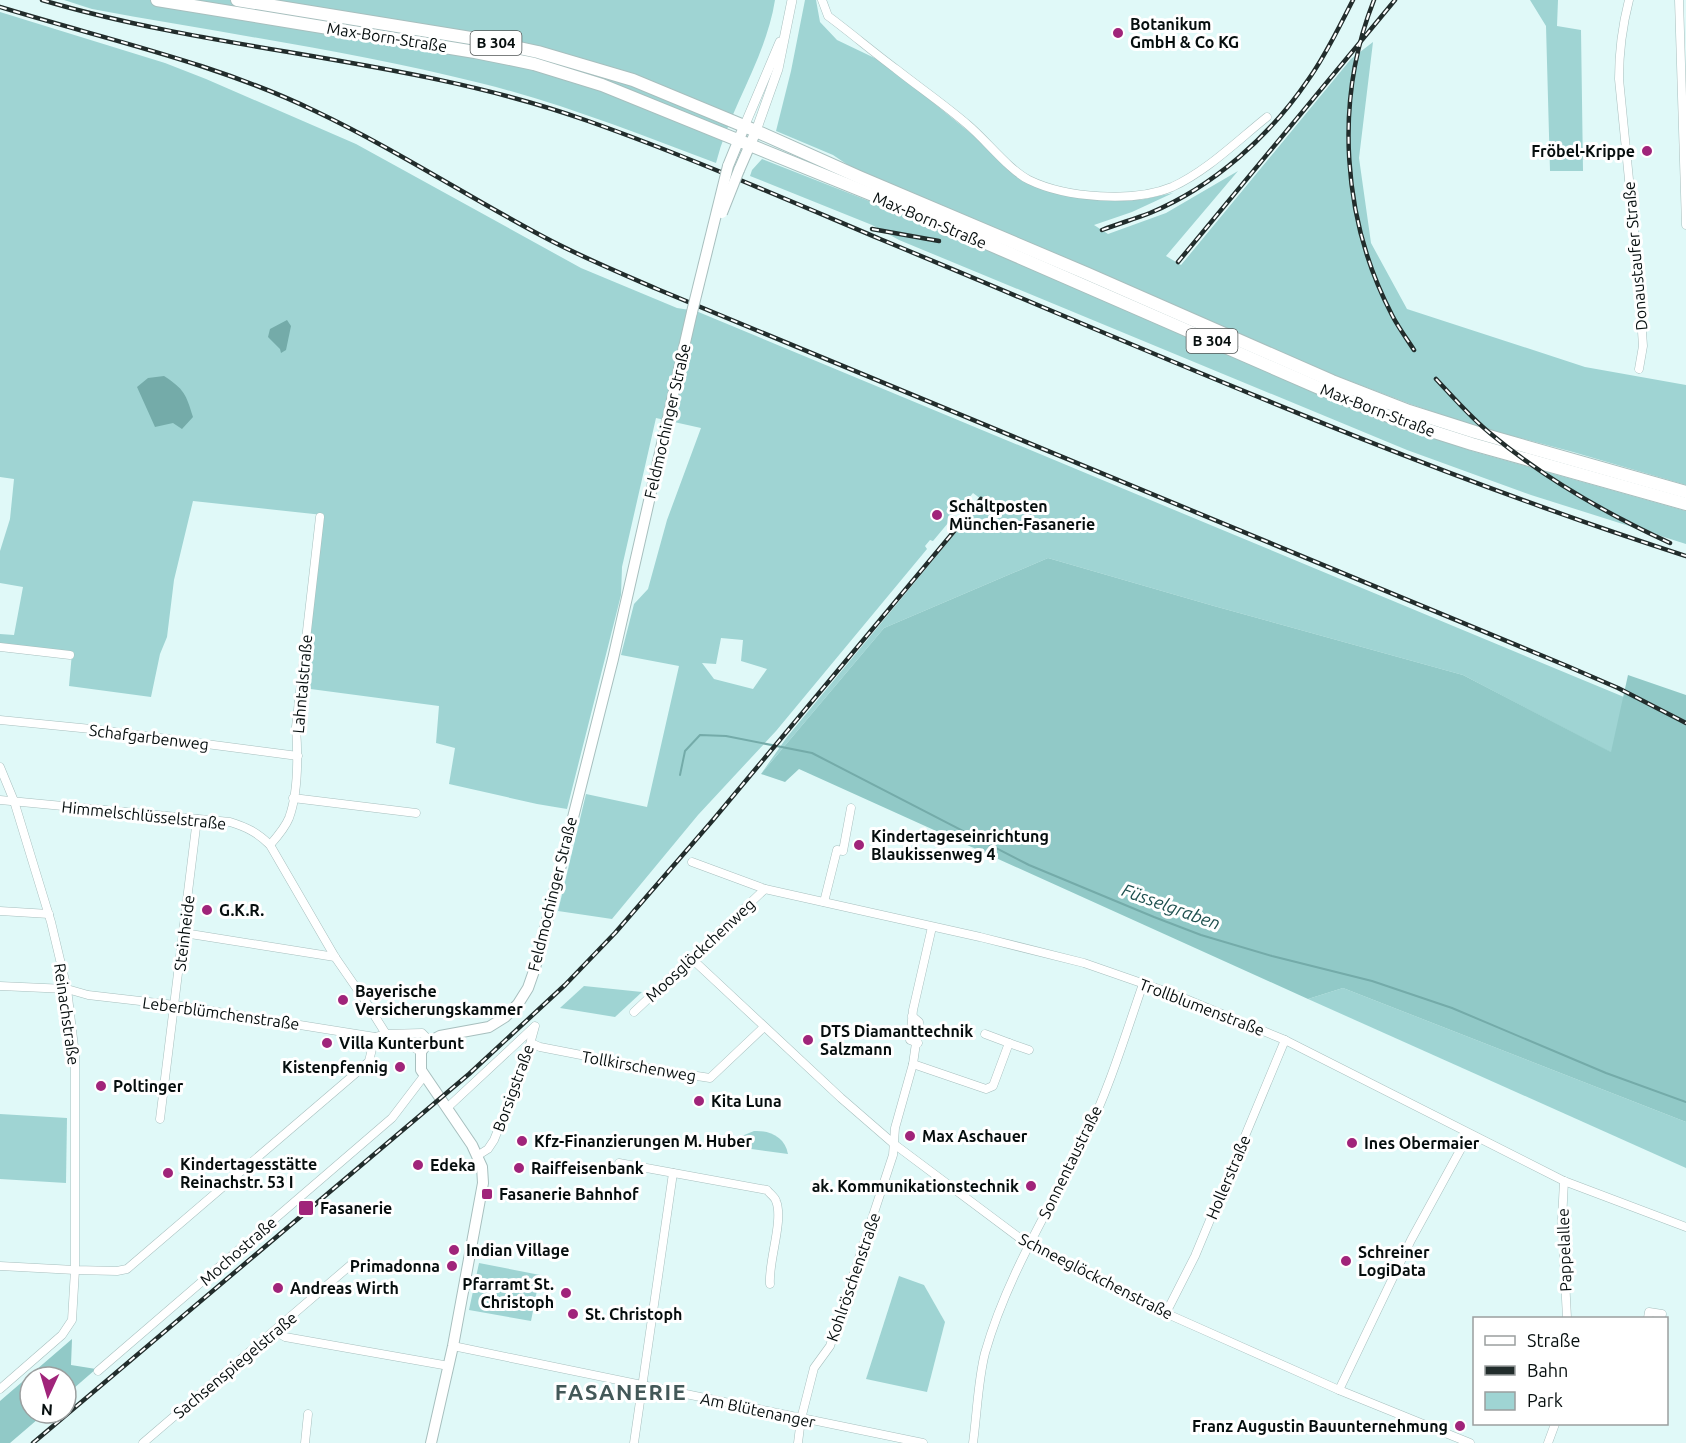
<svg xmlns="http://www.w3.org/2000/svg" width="1686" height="1443" font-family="Ubuntu,sans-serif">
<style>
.green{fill:#9fd4d3;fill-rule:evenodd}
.forest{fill:#91c9c7}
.water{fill:#74aba9}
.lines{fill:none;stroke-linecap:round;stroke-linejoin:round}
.stream{stroke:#74aba9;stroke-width:2}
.minor-casing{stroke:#a7bfbe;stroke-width:9}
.tertiary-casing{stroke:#a7bfbe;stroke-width:10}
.secondary-casing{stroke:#a7bfbe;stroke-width:12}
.primary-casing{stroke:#a7bfbe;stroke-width:14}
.minor{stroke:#fff;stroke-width:8}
.tertiary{stroke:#fff;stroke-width:9}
.secondary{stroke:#fff;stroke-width:10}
.primary{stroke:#fff;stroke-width:12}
.rail-casing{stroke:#222d2c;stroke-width:4.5}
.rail{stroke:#fff;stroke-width:2;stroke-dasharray:7;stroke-linecap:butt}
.secondary-bridge-casing{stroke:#a7bfbe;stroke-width:12;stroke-linecap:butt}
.secondary-bridge{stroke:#fff;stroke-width:10}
.poi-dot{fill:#a0247a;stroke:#fff;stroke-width:2}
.labels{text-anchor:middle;stroke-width:6;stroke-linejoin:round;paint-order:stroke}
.shield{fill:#fff;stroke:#515656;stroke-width:1.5}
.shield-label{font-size:15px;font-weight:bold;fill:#060e0e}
.poi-label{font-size:16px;font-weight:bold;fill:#060e0e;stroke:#fff;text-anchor:start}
.street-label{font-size:16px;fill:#060e0e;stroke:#fff}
.water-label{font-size:18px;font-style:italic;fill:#1d4f4e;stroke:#fff}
.district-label{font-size:22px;font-weight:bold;letter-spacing:1.5px;fill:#435858;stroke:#fff}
</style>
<rect width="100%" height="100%" fill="#e0f9f8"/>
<!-- green -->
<g class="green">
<path d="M64,0h711c-9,58 -45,107 -59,163 -78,-29 -155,-60 -236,-80 -128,-32 -259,-50 -388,-74z"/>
<polygon points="805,0 816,0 820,22 837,40 885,63 1029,181 1072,196 1140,200 1173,193 1132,212 1094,225 1108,234 1166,213 1238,171 1166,256 1181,265 1351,59 1373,42 1359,158 1371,243 1407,309 1585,367 1686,385 1686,485 1573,452 1475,426 1410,404 1334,375 1089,268 851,167 833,155 776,131 791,71"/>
<polygon points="1530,0 1558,0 1557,26 1581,30 1583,171 1550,171 1546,26"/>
<path d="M0,12l165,51 41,16 150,65 225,124 96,40 19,3 928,386 -12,56 -149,-78 -249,-69 -166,-48 -164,70 -123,146 26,-37 194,-235v-3l-8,-6 -40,48 -3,-1 -5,6 2,3 -151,182 -78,84 -86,104 -54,-8 28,-117 61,13 32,-141 -58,-11 13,-51 14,-15 19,-69 34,-92 -45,-10 -34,149 -1,28 -54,214 -30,-5 -88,-20 6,-36 -19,-5 3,-37 -136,-18 20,-173 -130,-14 -19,79 -7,57 -7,17 -9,43 -82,-11 3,-33 -72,-9v-10l14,1 9,-48 -23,-4v-32l10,-32 4,-40 -14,-2zM721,638l22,2 -2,21 26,8 -14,20 -39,-10 -12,-16 14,1z"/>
<polygon points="762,159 920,221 1399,426 1472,451 1686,511 1686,544 1531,495 1407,450 899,240 872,225 750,176 752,170"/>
<polygon points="584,986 642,992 615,1017 560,1008"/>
<polygon points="1343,988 1686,1122 1686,1168 1308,999"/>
<polygon points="0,1114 67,1118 66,1183 0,1179"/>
<path d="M754,1131c16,-1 31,6 34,23l-51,-7v-9z"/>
<polygon points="479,1263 540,1275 531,1321 469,1310"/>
<polygon points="899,1276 924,1285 945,1322 927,1392 866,1379"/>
</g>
<!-- forest -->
<g class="forest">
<polygon points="1048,558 1214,606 1463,675 1611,752 1628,675 1686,695 1686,1122 1343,988 1308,999 799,769 785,782 761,774 884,628"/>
<polygon points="72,1339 71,1365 96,1369 66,1395 66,1377 30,1377 30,1413 45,1413 10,1443 0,1443 0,1401"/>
</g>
<!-- water -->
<g class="water">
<polygon points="287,320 291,326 286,350 281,353 280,349 268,337 270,329"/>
<path d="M164,376c20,13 22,18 29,41l-11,12 -9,-6 -18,4 -18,-40 11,-9z"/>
</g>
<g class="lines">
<!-- stream -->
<polyline class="stream" points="680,775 685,751 700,735 726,736 812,753 1029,865 1154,917 1201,935 1272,956 1372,981 1452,1008 1606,1073 1686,1102"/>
<defs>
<g id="minor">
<path d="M822,0l6,16c23,17 45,36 68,53 24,19 49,36 72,56 18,15 41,45 61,55 37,18 105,23 143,7 35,-16 65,-46 95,-70"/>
<path d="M1629,0c-7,27 -10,51 -10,79l18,181 6,86 -4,23"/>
<polyline points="1679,0 1686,225"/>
<polyline points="0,647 70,655"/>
<polyline points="0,720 91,729 298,756"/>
<polyline points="0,767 14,801 51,922 67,989 75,1055 75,1270 72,1320 62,1335 0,1389"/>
<polyline points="293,798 416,813"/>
<path d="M0,800l230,22c16,5 27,10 40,23l65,112 29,42 22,35 36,-1 8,8"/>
<path d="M270,845c7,-8 15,-17 19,-27 10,-27 9,-63 7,-91l24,-210"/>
<polyline points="692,862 765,889 980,937 1084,963 1176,995 1285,1040 1564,1181 1686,1227"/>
<polyline points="824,902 837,850 843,851 851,808"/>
<polyline points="0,911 49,914"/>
<polyline points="184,933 335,957"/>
<polyline points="691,958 841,1098 894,1144 1029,1245 1163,1312 1339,1390 1470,1443"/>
<polyline points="0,986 67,989 88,995 175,1005 375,1037"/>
<polyline points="634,1012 765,889"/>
<polyline points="985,1034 1009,1043"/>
<polyline points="394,1035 421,1052"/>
<polyline points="531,1043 540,1047 658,1070 710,1078 764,1027"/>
<polyline points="918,1043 910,1040 913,1010 932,927"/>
<polyline points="913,1064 986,1089 993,1086 1009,1043 1029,1050"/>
<polyline points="447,1108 534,1027"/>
<polyline points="160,1119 197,819"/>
<polyline points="477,1156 488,1149 494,1140 525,1062 535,1026"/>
<path d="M619,1163l148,27c2,3 8,7 9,11 8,19 -8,61 -6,83"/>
<polyline points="1564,1181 1562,1220 1567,1318"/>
<polyline points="0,1266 75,1270 117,1271 127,1269 363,1067 369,1061 375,1037 386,1034"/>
<polyline points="1166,1313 1195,1256 1285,1040"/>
<polyline points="1648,1318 1649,1312 1662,1314 1661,1318"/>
<polyline points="275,1331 285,1337 449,1366"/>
<polyline points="453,1346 923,1443"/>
<polyline points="98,1371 392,1118 424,1076"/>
<polyline points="1339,1390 1411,1240 1469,1134"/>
<polyline points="143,1443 353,1263"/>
<polyline points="305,1443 308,1414"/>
<polyline points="634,1443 673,1173"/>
<polyline points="798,1443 801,1419 814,1368 830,1346 893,1155 895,1128 913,1064 919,1022 912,1016"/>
<path d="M973,1443c4,-29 5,-63 12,-90 22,-77 65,-145 100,-215 24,-49 40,-102 58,-154"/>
<polyline points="1548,1443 1555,1424"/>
</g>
<g id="tertiary">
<polyline points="744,127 780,42"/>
<polyline points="756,131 778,69 792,0"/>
</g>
<g id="secondary">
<polyline points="728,166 744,127"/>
<polyline points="739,170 756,131"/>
<polyline points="431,1443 453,1346 483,1183 482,1167 472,1145 421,1070 421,1052 427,1043 440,1036 489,1027 505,1017 518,1004 528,988 535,968 613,659 692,312"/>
</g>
<g id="primary">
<polyline points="157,0 475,52 534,64 602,85 922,215 1326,391 1403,422 1472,444 1686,504"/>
<polyline points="237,0 477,39 538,52 633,80 756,131 859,177 1088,274 1332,381 1409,411 1475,432 1686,492"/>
</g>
</defs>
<!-- minor casing -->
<use href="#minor" class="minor-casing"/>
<!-- tertiary casing -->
<use href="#tertiary" class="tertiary-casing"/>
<!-- secondary casing -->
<use href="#secondary" class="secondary-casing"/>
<!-- primary casing -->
<use href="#primary" class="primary-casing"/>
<!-- minor -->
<use href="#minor" class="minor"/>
<!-- tertiary -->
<use href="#tertiary" class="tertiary"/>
<!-- secondary -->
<use href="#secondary" class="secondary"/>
<!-- primary -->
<use href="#primary" class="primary"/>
<defs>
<g id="rail">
<path d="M42,0c179,53 369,58 546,121 99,35 195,77 292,118 266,110 531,229 806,317"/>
<path d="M1374,0c-40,101 -32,219 18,315 6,12 15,24 22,35"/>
<path d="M0,7c104,32 216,56 315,104 78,37 150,84 227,125 37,20 76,36 115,53l910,377 51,22 68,35"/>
<polyline points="872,229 939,241"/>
<path d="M1102,230c16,-6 32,-11 48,-17 63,-26 120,-77 158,-133 18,-25 31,-53 45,-80"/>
<polyline points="1178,262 1395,0"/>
<path d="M1436,379c18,19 35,39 55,55 53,44 116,80 179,109"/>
<polyline points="33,1443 469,1074 565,985 615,933 713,820 981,499"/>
</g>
</defs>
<!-- rail casing -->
<use href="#rail" class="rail-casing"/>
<!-- rail -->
<use href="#rail" class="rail"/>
<defs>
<g id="secondary-bridge">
<polyline points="722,213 739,170"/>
<polyline points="692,312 728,166"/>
</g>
</defs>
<!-- secondary-bridge casing -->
<use href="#secondary-bridge" class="secondary-bridge-casing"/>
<!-- secondary-bridge -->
<use href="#secondary-bridge" class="secondary-bridge"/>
</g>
<!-- markers -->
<g class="poi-dot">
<circle cx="1118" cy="33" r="6"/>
<circle cx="1647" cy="151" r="6"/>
<circle cx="937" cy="515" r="6"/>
<circle cx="859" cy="845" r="6"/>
<circle cx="207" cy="910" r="6"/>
<circle cx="343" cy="1000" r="6"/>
<circle cx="808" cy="1040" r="6"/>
<circle cx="327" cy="1043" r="6"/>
<circle cx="400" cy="1067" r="6"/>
<circle cx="101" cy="1086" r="6"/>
<circle cx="699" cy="1101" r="6"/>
<circle cx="910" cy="1136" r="6"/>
<circle cx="522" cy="1141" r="6"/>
<circle cx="1352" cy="1143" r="6"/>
<circle cx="418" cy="1165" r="6"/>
<circle cx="519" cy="1168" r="6"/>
<circle cx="168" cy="1173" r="6"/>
<circle cx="1031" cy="1186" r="6"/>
<rect x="481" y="1188" width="12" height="12" rx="3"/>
<rect x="298" y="1200" width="16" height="16" rx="3"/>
<circle cx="454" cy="1250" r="6"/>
<circle cx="1346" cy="1261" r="6"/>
<circle cx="452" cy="1266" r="6"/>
<circle cx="278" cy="1288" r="6"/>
<circle cx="566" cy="1293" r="6"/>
<circle cx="573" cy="1314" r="6"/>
<circle cx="1460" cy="1426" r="6"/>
</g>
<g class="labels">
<!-- shield labels -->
<g class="shield">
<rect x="470.5" y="31" width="51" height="24" rx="4.5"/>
<rect x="1186.5" y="329" width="51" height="24" rx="4.5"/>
</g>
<g class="shield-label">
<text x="496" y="48">B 304</text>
<text x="1212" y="346">B 304</text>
</g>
<!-- poi labels -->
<g class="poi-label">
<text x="1130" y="30">Botanikum<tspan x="1130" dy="18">GmbH &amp; Co KG</tspan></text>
<text x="1635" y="157" text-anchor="end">Fröbel-Krippe</text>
<text x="949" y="512">Schaltposten<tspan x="949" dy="18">München-Fasanerie</tspan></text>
<text x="871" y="842">Kindertageseinrichtung<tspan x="871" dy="18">Blaukissenweg 4</tspan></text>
<text x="219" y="916">G.K.R.</text>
<text x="355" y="997">Bayerische<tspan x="355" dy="18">Versicherungskammer</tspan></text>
<text x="820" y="1037">DTS Diamanttechnik<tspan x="820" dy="18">Salzmann</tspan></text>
<text x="339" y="1049">Villa Kunterbunt</text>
<text x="388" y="1073" text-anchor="end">Kistenpfennig</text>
<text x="113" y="1092">Poltinger</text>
<text x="711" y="1107">Kita Luna</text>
<text x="922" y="1142">Max Aschauer</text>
<text x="534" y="1147">Kfz-Finanzierungen M. Huber</text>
<text x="1364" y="1149">Ines Obermaier</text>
<text x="180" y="1170">Kindertagesstätte<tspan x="180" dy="18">Reinachstr. 53 I</tspan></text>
<text x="430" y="1171">Edeka</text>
<text x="531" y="1174">Raiffeisenbank</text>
<text x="1019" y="1192" text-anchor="end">ak. Kommunikationstechnik</text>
<text x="499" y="1200">Fasanerie Bahnhof</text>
<text x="320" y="1214">Fasanerie</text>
<text x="466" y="1256">Indian Village</text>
<text x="1358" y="1258">Schreiner<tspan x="1358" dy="18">LogiData</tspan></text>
<text x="440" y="1272" text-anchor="end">Primadonna</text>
<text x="554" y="1290" text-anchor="end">Pfarramt St.<tspan x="554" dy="18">Christoph</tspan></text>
<text x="290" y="1294">Andreas Wirth</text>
<text x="585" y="1320">St. Christoph</text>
<text x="1448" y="1432" text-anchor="end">Franz Augustin Bauunternehmung</text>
</g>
<!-- street labels -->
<g class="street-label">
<text transform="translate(387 37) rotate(9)" y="6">Max-Born-Straße</text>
<text transform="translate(930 220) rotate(23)" y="6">Max-Born-Straße</text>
<text transform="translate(1635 256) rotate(-95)" y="6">Donaustaufer Straße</text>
<text transform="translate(1378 410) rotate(21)" y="6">Max-Born-Straße</text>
<text transform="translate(667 421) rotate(-77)" y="6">Feldmochinger Straße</text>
<text transform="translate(302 684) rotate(-85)" y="6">Lahntalstraße</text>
<text transform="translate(149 737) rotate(7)" y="6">Schafgarbenweg</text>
<text transform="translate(144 815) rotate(6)" y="6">Himmelschlüsselstraße</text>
<text transform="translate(552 894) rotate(-76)" y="6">Feldmochinger Straße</text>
<text transform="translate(184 933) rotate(-83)" y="6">Steinheide</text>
<text transform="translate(700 950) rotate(-43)" y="6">Moosglöckchenweg</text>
<text transform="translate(1202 1007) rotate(21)" y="6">Trollblumenstraße</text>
<text transform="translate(221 1013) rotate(8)" y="6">Leberblümchenstraße</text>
<text transform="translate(67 1014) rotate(82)" y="6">Reinachstraße</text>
<text transform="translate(639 1066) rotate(10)" y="6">Tollkirschenweg</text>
<text transform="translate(513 1088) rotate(-70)" y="6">Borsigstraße</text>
<text transform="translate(1070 1162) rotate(-64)" y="6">Sonnentaustraße</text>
<text transform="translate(1228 1177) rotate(-67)" y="6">Hollerstraße</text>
<text transform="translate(1564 1250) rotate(-92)" y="6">Pappelallee</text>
<text transform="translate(238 1251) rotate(-41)" y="6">Mochostraße</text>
<text transform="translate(1096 1276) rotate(27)" y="6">Schneeglöckchenstraße</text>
<text transform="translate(853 1277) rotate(-71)" y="6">Kohlröschenstraße</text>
<text transform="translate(235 1365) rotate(-40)" y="6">Sachsenspiegelstraße</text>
<text transform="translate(758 1410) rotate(12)" y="6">Am Blütenanger</text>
</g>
<!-- water labels -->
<g class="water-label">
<text transform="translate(1171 907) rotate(20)" y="6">Füsselgraben</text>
</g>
<!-- district labels -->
<g class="district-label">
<text x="621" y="1400">FASANERIE</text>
</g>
</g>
<!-- legend -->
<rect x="1473" y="1317" width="195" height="108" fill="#ffffff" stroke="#9b9f9f" stroke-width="1.5"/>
<rect x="1485" y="1336" width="30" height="9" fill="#ffffff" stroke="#9b9f9f" stroke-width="1.5"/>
<text x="1527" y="1347" font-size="18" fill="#060e0e">Straße</text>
<rect x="1485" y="1366" width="30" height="9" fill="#222d2c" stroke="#9b9f9f" stroke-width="1.5"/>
<text x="1527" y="1377" font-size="18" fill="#060e0e">Bahn</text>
<rect x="1485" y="1392" width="30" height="18" fill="#9fd4d3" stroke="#9b9f9f" stroke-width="1.5"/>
<text x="1527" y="1407" font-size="18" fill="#060e0e">Park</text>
<!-- north arrow -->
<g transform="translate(48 1395) rotate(184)"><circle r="28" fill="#ffffff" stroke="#9b9f9f" stroke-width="1.5"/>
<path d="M0-4.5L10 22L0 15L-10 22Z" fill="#a0247a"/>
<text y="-9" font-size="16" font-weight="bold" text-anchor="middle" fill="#060e0e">N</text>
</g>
</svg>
